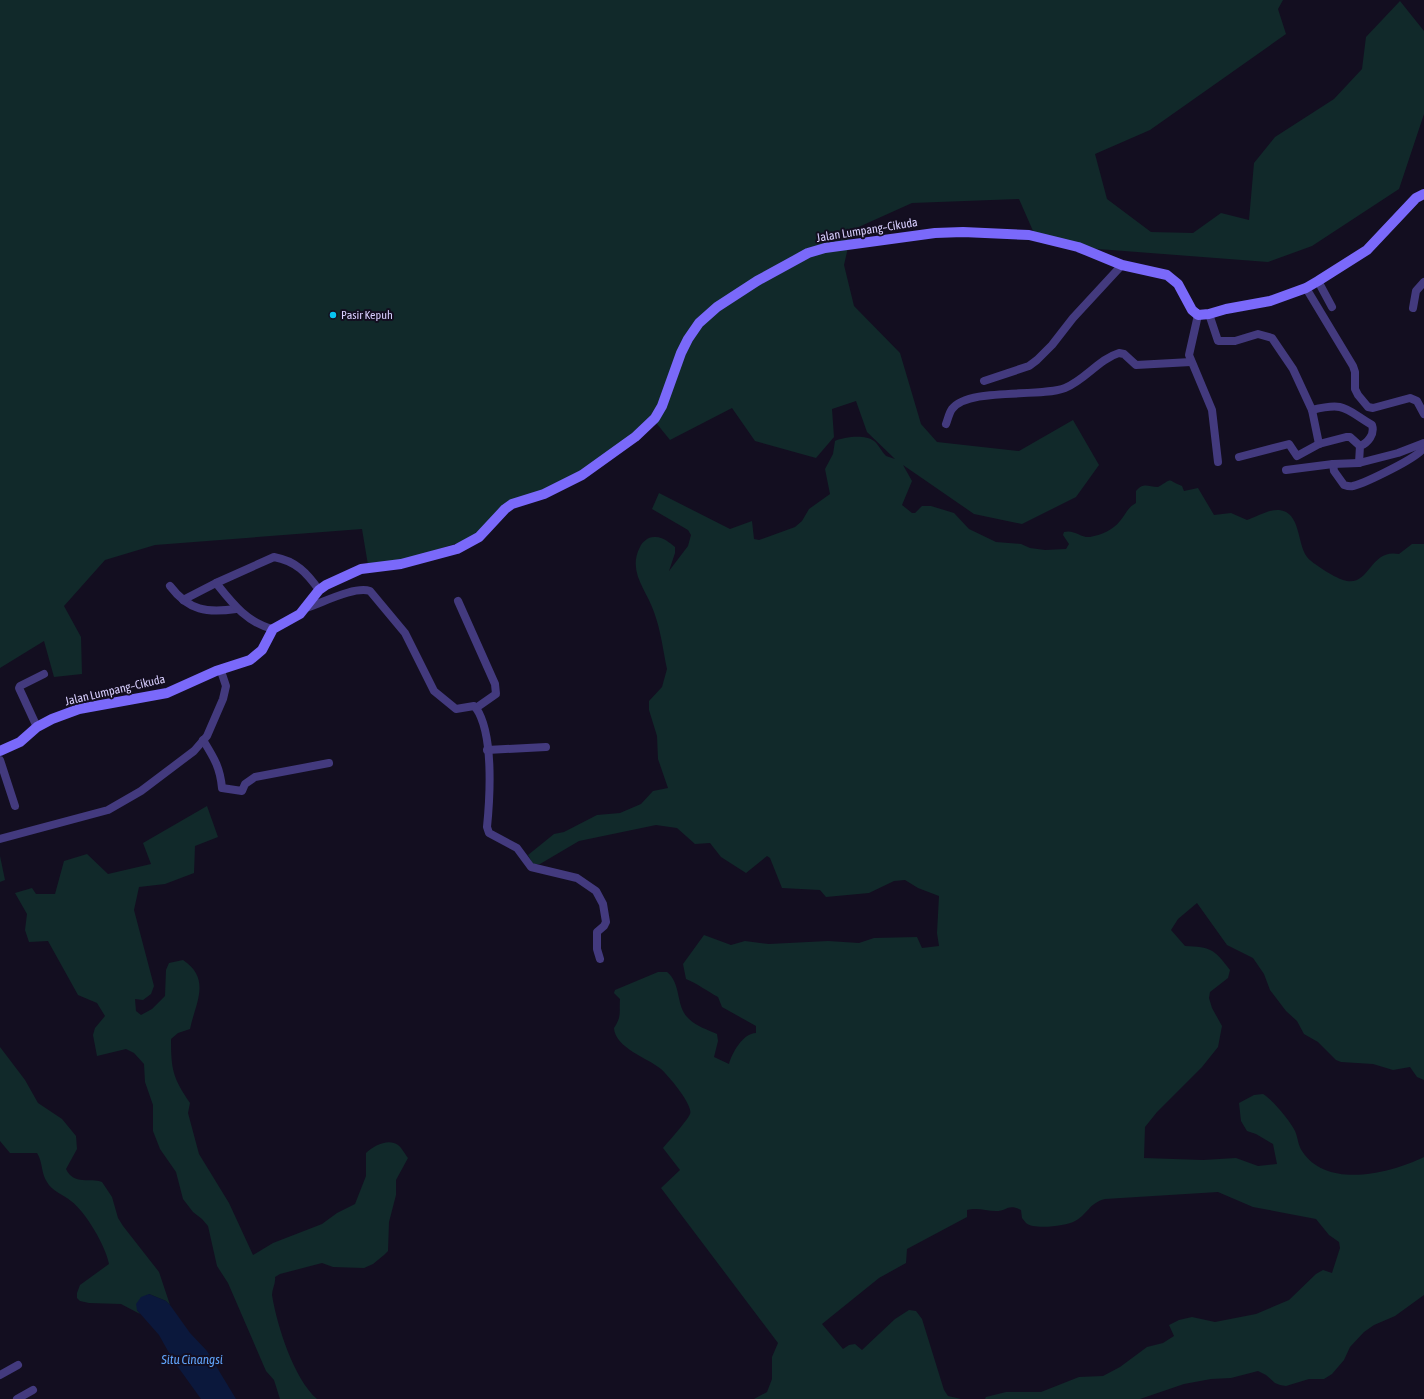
<svg xmlns="http://www.w3.org/2000/svg" width="1424" height="1399" font-family="'Asap Condensed',sans-serif">
<style>
.green{fill:#11292a}
.water{fill:#0b183c}
.lines{fill:none;stroke-linecap:round;stroke-linejoin:round}
.street{stroke:#433a7e;stroke-width:8}
.secondary{stroke:#7a69fa;stroke-width:10}
.poi-dot{fill:#07c3f1;stroke:#130e20;stroke-width:1.5}
.labels{text-anchor:middle;stroke-width:4;stroke-linejoin:round;paint-order:stroke}
.street-label{font-size:12px;fill:#d8cefe;stroke:#130e20}
.poi-label{font-size:12px;fill:#d8cefe;stroke:#130e20;text-anchor:start}
.water-label{font-size:13px;font-style:italic;fill:#60a4fa;stroke:#130e20}
</style>
<rect width="100%" height="100%" fill="#130e20"/>
<!-- green -->
<g class="green">
<path d="M0,0h1283l-5,9 8,25 -136,96 -55,24 12,45 44,33 42,1 28,-20 28,7 5,-57 21,-26 59,-38 28,-30 4,-32 34,-36 24,30v83l-25,75 -87,57 -44,16 -170,-13 -61,-9 -18,-41 -107,4 -60,27 -8,35 10,41 46,47 21,71 16,18 82,9 54,-31 26,45 -23,32 -54,27 -48,-10 -71,-49 9,16 -10,24 10,8h3l7,-7h9l23,7 15,16 27,13 25,2 9,4 15,2 21,-1 3,-5 -6,-9 1,-3c10,-3 17,6 26,5 11,-2 23,-7 30,-16 6,-7 7,-13 16,-18v-12c8,-9 12,-4 22,-4 16,-9 7,-8 24,-1l2,5 14,-3 16,27 17,-2 16,7c9,-3 23,-11 32,-10 22,2 18,34 28,47 6,7 27,20 36,23 27,9 26,-32 56,-26l13,-10h12v536l-7,-3 -7,-10 -17,3 -20,-6 -32,-2 -5,-2 -18,-18 -14,-8 -7,-13 -11,-10 -16,-21 -6,-16 -11,-16 -26,-13 -30,-42 -19,16 -7,11 14,16c26,1 29,3 45,24l-2,8 -18,14 -1,6 3,10 10,18 -4,21 -16,20 -45,45 -12,15 -1,31 59,2 33,-2 22,8 19,-2 -4,-20 -17,-10 -9,-3 -6,-10 -2,-18 15,-8 9,-1c9,5 28,28 32,37 3,7 3,14 7,20 25,39 89,22 122,6v138l-29,21 -21,9 -10,7 -14,15 -6,13 -12,14 -8,5h-15l-23,7 -6,-1 -5,-2 -9,-8 -8,-4 -27,7 -20,1 -27,5 -44,15h-155l1,-2 20,-5h35l38,-15 24,-1 17,-9 27,-20 16,-4 11,-7 -5,-11 10,-5 13,-3 23,5 41,-8 33,-14 27,-26 7,-4 9,3 8,-25 -1,-6 -10,-7 -13,-16 -63,-12 -35,-15 -113,7c-16,4 -17,15 -30,22 -9,5 -41,9 -49,2l-4,-5 -1,-8c-13,-7 -14,1 -25,1 -10,0 -18,-4 -29,-1v7l-60,32 -1,14 -27,15 -57,46 21,25 6,-4 6,-1 7,6 33,-31 14,-9 7,1 6,8 22,71 4,6 13,3h-207l13,-7 5,-13v-22l6,-14 -117,-155 19,-18 -17,-22c6,-7 24,-27 27,-34 4,-8 -22,-39 -29,-45 -13,-11 -46,-21 -47,-41 8,-12 5,-15 6,-29l-6,-6 1,-3 43,-18h9c15,12 8,34 22,47 7,7 19,11 28,15l1,7 -4,16 15,7c3,-11 14,-31 27,-31v-7l-34,-19 -4,-10c-11,-6 -20,-13 -32,-18l-3,-15 21,-29 27,10 14,-4 24,3 59,-3 31,2 15,-5 43,-1 5,11 17,-2 -2,-13 2,-37 -21,-8 -13,-8 -11,1 -25,12 -43,4 -6,-7 -38,-2 -12,-30 -3,-2 -21,17 -25,-16 -11,-14 -15,1 -18,-16 -21,-3 -77,16 -39,23h-7l-5,-9 26,-21 10,-2 33,-17 23,-2 21,-9 12,-13 15,-3 -10,-29 -1,-23 -8,-26v-9l13,-14 5,-18c-4,-19 -6,-38 -13,-57 -7,-22 -27,-40 -14,-65 2,-5 8,-10 14,-10 8,-1 15,5 21,10v6l-6,18 19,-25 3,-11 -3,-5 -36,-21 7,-16 71,36 22,-8 2,18 5,1 36,-13 7,-6 7,-12 21,-15 -5,-25 8,-15 2,-13c9,-4 30,-7 39,0 4,3 8,11 12,15l9,3 -28,-27 -11,-31 -24,8 2,28 -18,21 -61,-17 -23,-33 -62,32 -17,-21 -35,30 -79,46 -28,8 -33,30 -14,8 -60,19 -36,5 -6,-36 -207,16 -50,15 -41,46 17,31 1,37 -28,3 -10,-36 -44,27z"/>
<path d="M207,806l11,31 -23,9 -1,27 -29,11 -26,3 -5,23 20,76 -3,8 -8,6 -8,-1 1,12 5,4 11,-6 13,-13 1,-26 3,-7 14,-3c29,19 12,44 7,69l-12,4 -7,6c0,31 2,39 19,64l-2,10 11,41 30,49 24,52 20,-12 49,-19 15,-11 18,-9 11,-28v-23c8,-8 23,-15 32,-8 4,3 7,9 10,13l-12,22v15l-7,27 -1,29 -4,4 -11,9 -9,4 -31,-1 -11,-4 -42,11 -5,3c1,6 -3,12 -3,18 5,31 22,84 45,104h-37l-6,-19 -8,-9 -38,-88 -11,-17 -9,-40 -6,-7 -9,-7 -10,-13 -7,-27 -16,-23 -7,-18v-26l-8,-23 -1,-18 -10,-11 -8,-4 -29,7 -4,-21 2,-7 10,-12 -8,-13 -19,-8 -30,-54 -19,1 -4,-12 2,-16 -12,-21 17,-5 4,6h19l9,-33 23,-7 21,20 43,-10 -8,-21z"/>
<polygon points="0,856 5,880 0,882"/>
<path d="M0,1047l25,33 13,23 24,16 14,17 1,13 -11,20c8,17 24,8 36,13l10,15 6,21 5,8 36,46 11,33 -4,-4 -17,-7 -12,16 3,4 -19,-10 -32,-1 -9,-2 -3,-3v-5l3,-8 29,-21c-3,-17 -23,-52 -38,-63 -7,-6 -19,-10 -24,-19 -6,-8 -4,-20 -10,-29h-27l-10,-12z"/>
</g>
<!-- water -->
<polygon class="water" points="149,1294 166,1301 170,1305 190,1333 207,1351 236,1399 201,1399 173,1360 159,1335 137,1310 136,1304 141,1297"/>
<g class="lines">
<!-- street -->
<g class="street">
<polyline points="1318,281 1332,307"/>
<polyline points="1306,288 1353,366 1355,372 1355,389 1358,395 1368,407 1373,408 1410,398 1417,401 1424,414"/>
<polyline points="1413,308 1416,291 1424,282"/>
<path d="M1209,314l9,27h17l23,-7 14,4 21,31 19,41c33,-8 32,-2 60,15 3,9 -4,18 -12,21l-1,17"/>
<polyline points="1198,315 1189,355 1212,410 1218,462"/>
<polyline points="984,381 1029,366 1037,360 1052,345 1073,318 1122,265"/>
<polyline points="1312,410 1319,444"/>
<path d="M946,424c2,-5 3,-11 6,-15 16,-22 87,-11 113,-21 20,-8 34,-29 54,-35l5,1 12,11 55,-3"/>
<polyline points="1239,457 1289,444 1297,456 1319,444 1346,437 1350,437 1360,446"/>
<path d="M1333,464l1,7 10,14c3,1 6,2 9,1 12,-3 67,-29 71,-39"/>
<polyline points="1286,470 1333,464 1359,463 1398,453 1424,443"/>
<path d="M170,586c19,25 37,27 66,23"/>
<polyline points="183,600 216,583"/>
<polyline points="458,601 495,684 496,694 476,708"/>
<path d="M306,608c16,-5 48,-22 64,-17l35,42 29,58 22,18 18,-3 2,2c18,26 14,89 11,119l2,6 28,15 14,19 46,11 19,13 7,13 3,18 -2,4 -7,6v17l3,10"/>
<path d="M273,629c-26,-6 -41,-26 -57,-46l58,-26c22,4 33,16 45,33"/>
<polyline points="37,727 19,688 20,686 44,674"/>
<path d="M203,740c11,18 17,27 19,48l20,3 3,-7 10,-7 74,-14"/>
<polyline points="487,750 546,747"/>
<polyline points="0,760 15,806"/>
<polyline points="0,839 108,810 141,791 194,751 207,736 223,699 226,686 221,671"/>
<polyline points="0,1375 18,1365"/>
<polyline points="17,1399 33,1390"/>
</g>
<!-- secondary -->
<polyline class="secondary" points="0,751 20,742 37,727 52,719 79,709 167,693 216,671 250,660 262,650 273,629 300,614 319,590 326,585 361,569 401,564 457,549 479,537 505,509 512,504 544,494 582,475 635,437 655,418 662,406 681,353 688,339 699,323 717,307 757,281 808,253 825,248 935,233 963,232 1029,235 1078,247 1122,265 1167,275 1178,284 1192,310 1198,315 1209,314 1226,309 1270,301 1306,288 1318,281 1367,250 1416,198 1424,194"/>
</g>
<!-- markers -->
<circle class="poi-dot" cx="333" cy="315" r="4"/>
<g class="labels">
<!-- street labels -->
<g class="street-label">
<text transform="translate(867 230) rotate(-9)" y="4">Jalan Lumpang–Cikuda</text>
<text transform="translate(115 690) rotate(-13)" y="4">Jalan Lumpang–Cikuda</text>
</g>
<!-- poi labels -->
<g class="poi-label">
<text x="341" y="319">Pasir Kepuh</text>
</g>
<!-- water labels -->
<g class="water-label">
<text x="192" y="1364">Situ Cinangsi</text>
</g>
</g>
</svg>
